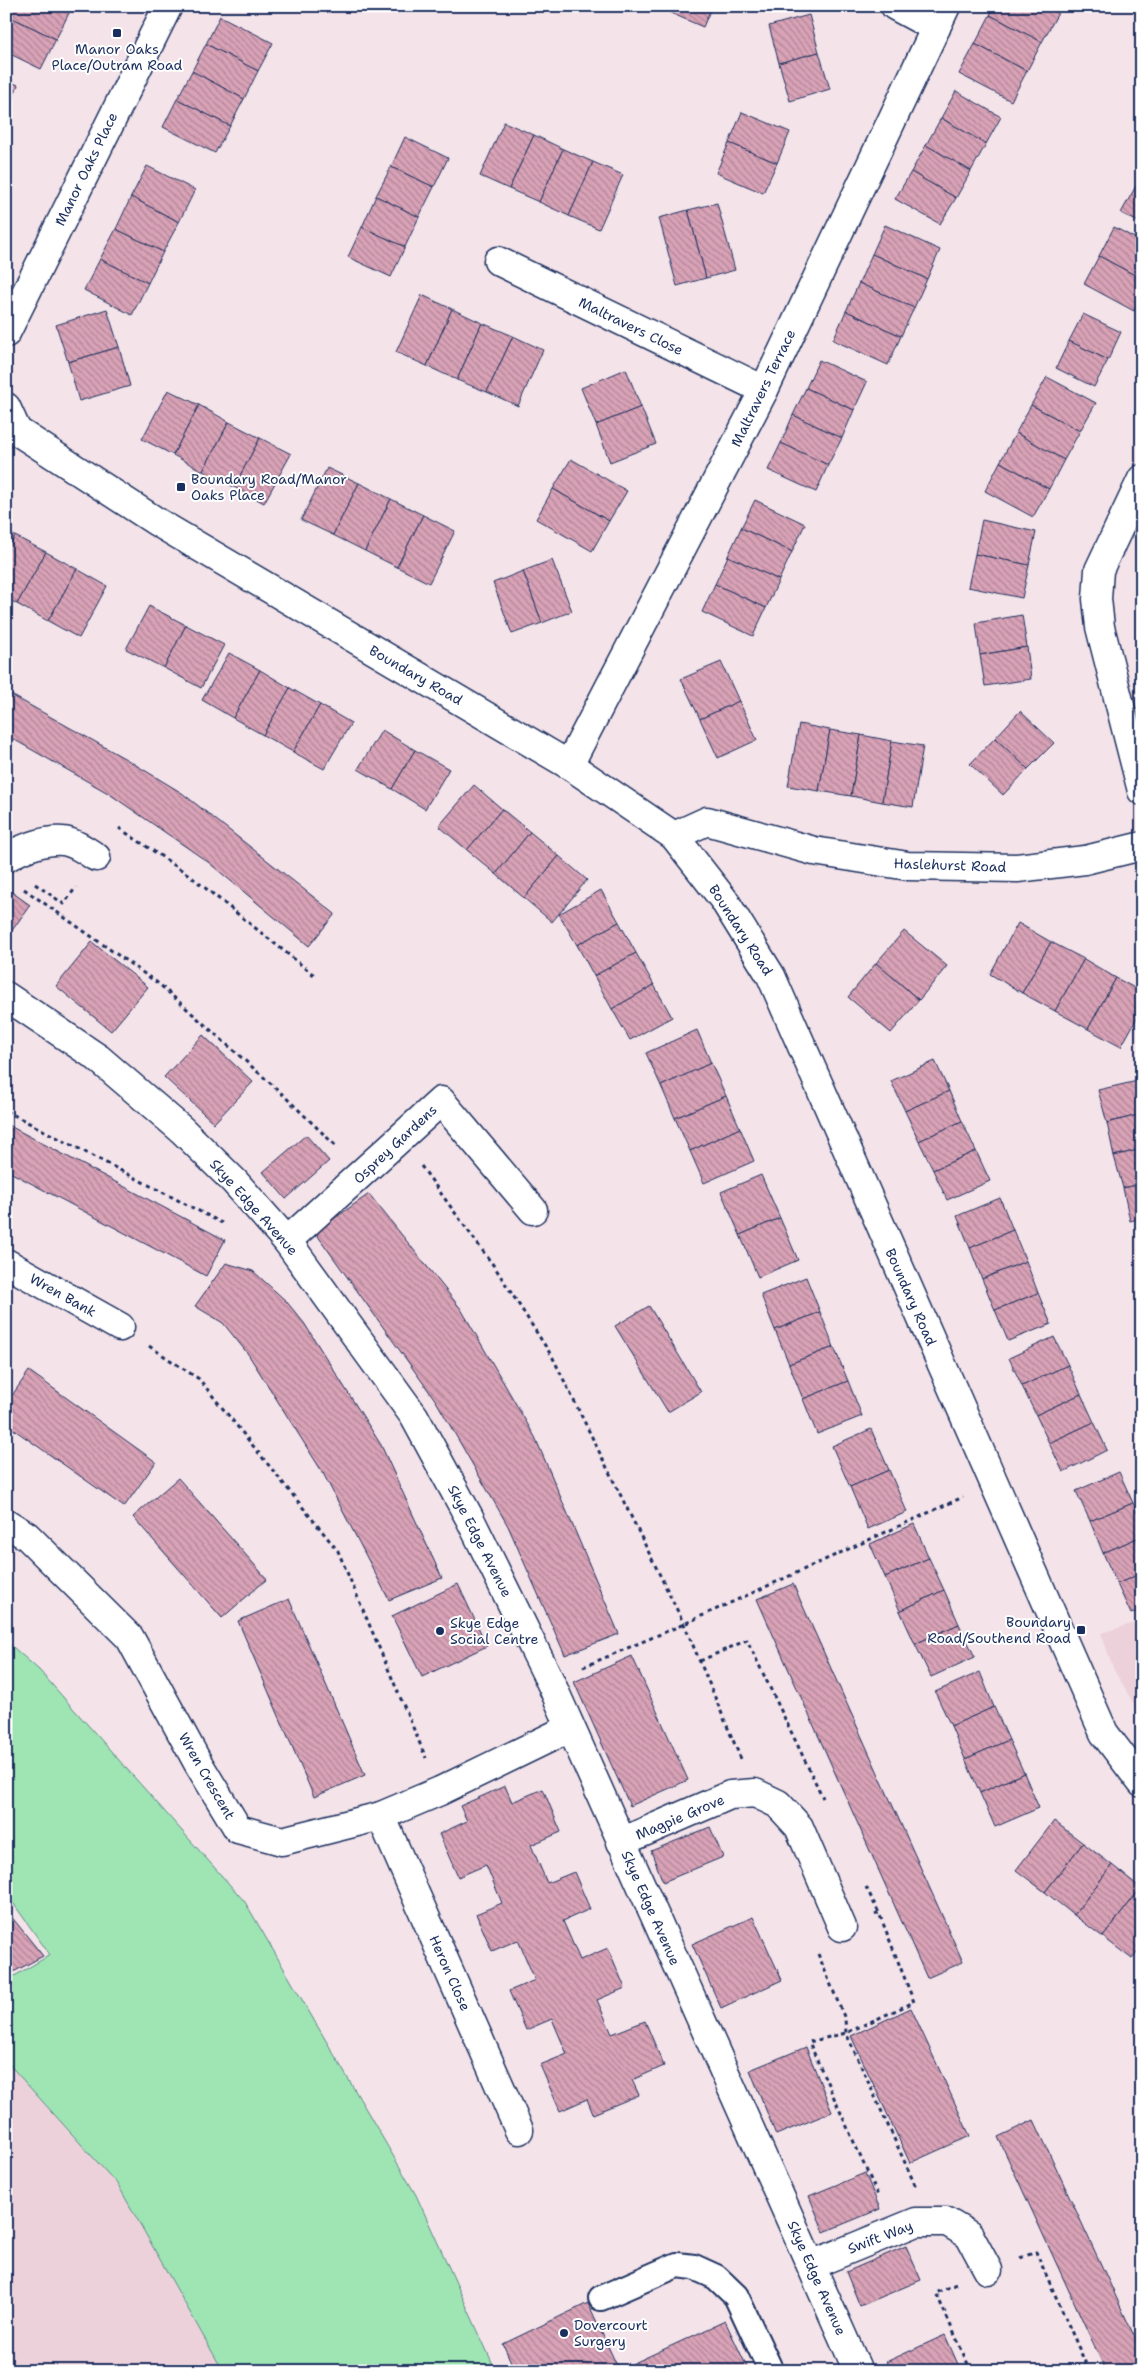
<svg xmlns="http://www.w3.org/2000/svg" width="1148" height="2377" font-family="'Shantell Sans',sans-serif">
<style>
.built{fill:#ecd0da}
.green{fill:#9ee5b3;stroke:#5c8a88}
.building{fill:url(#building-back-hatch);stroke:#1b2f5e}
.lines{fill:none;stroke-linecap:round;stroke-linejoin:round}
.lane-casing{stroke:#1b2f5e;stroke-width:28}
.street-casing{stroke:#1b2f5e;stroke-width:31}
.path{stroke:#1b2f5e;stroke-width:3;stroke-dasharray:4 4;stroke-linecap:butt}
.lane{stroke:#fff;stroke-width:24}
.street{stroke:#fff;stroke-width:28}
.poi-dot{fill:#1b2f5e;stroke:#fff;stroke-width:2}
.labels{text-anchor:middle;stroke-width:4;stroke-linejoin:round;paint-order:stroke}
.poi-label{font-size:14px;fill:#1b2f5e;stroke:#fff;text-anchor:start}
.street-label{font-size:14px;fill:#1b2f5e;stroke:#fff}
</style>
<defs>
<pattern id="building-back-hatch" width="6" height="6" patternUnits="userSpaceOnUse" patternTransform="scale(1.25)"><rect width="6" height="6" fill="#d9a2b6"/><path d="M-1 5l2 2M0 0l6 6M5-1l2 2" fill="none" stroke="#af8497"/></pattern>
</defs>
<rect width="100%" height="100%" fill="#f4e3e9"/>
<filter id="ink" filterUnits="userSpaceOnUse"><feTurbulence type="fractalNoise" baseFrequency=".02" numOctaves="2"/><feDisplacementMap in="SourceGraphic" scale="10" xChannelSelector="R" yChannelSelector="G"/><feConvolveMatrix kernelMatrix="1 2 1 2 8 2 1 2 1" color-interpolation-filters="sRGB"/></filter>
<g filter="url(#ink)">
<!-- built -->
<g class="built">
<polygon points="1142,1621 1142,1718 1114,1670 1101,1633"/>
<polygon points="6,2061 118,2185 223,2371 6,2371"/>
</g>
<!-- green -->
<polygon class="green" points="6,1641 39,1670 245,1902 416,2195 496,2371 223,2371 118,2185 6,2061 6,1981 50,1955 6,1893"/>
<!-- building -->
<g class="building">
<polygon points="9,6 66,6 71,9 56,39 6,15"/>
<polygon points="656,6 677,6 673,14"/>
<polygon points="677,6 712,6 703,27 673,14"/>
<polygon points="995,6 1045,6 1058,13 1042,42 990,15"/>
<polygon points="6,15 56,39 41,69 6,52"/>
<polygon points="809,15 819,52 779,63 769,26"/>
<polygon points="990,15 1042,42 1027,71 975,44"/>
<polygon points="220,16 273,43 258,71 206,44"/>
<polygon points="206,44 258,71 244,99 192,71"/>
<polygon points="975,44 1027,71 1011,101 959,74"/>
<polygon points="819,52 830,89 790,101 779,63"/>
<polygon points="192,71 244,99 230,126 177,99"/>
<polygon points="6,80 18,85 6,115"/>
<polygon points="956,91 1001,117 986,144 941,118"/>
<polygon points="177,99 230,126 215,153 163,127"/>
<polygon points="742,112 790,132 777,163 729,143"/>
<polygon points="941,118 986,144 971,171 926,145"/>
<polygon points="504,122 534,135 509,189 480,176"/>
<polygon points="534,135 563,149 539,202 509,189"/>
<polygon points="405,137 448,158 434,187 391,167"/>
<polygon points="729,143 777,163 763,193 716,173"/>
<polygon points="926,145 971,171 956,198 911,172"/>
<polygon points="563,149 593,162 569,216 539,202"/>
<polygon points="593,162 623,175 599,229 569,216"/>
<polygon points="147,166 195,190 179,222 131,197"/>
<polygon points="391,167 434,187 419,217 376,196"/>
<polygon points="911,172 956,198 940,224 895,199"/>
<polygon points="1136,186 1142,189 1142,224 1121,213"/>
<polygon points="376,196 419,217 405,247 362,227"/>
<polygon points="131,197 179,222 163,252 116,229"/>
<polygon points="717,203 735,270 706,278 688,210"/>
<polygon points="688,210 706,278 677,286 659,218"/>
<polygon points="885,225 940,250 927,279 872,254"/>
<polygon points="362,227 405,247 391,277 348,257"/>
<polygon points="1114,227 1142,242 1142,279 1099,256"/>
<polygon points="116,229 163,252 148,283 100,259"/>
<polygon points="872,254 927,279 914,308 859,283"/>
<polygon points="1099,256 1142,279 1142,296 1134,311 1084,284"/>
<polygon points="100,259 148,283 132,315 84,290"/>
<polygon points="859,283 914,308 901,336 846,311"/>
<polygon points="422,295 452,309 427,366 396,352"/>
<polygon points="107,309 119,347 68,362 56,325"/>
<polygon points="452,309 482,323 457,380 427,366"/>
<polygon points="846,311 901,336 888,365 833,340"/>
<polygon points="1083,314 1121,332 1108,360 1069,341"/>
<polygon points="482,323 513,336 487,392 457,380"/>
<polygon points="513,336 543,350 518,406 487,392"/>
<polygon points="1069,341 1108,360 1094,387 1056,368"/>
<polygon points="119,347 130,386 79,401 68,362"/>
<polygon points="819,360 867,382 854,410 806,388"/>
<polygon points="626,369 641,407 596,425 581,388"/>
<polygon points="1047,377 1096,403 1080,431 1031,405"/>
<polygon points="806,388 854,410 842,438 793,415"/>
<polygon points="168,390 199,405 173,455 142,439"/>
<polygon points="199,405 229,422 203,471 173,455"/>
<polygon points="1031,405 1080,431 1064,460 1016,433"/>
<polygon points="641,407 656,444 610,462 596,425"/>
<polygon points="793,415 842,438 828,465 781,443"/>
<polygon points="229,422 260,438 234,487 203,471"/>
<polygon points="1016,433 1064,460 1049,489 1000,462"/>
<polygon points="260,438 291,454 264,503 234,487"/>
<polygon points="781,443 828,465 816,492 768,470"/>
<polygon points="571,459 627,491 609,521 553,489"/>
<polygon points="1000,462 1049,489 1033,517 985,491"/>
<polygon points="327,468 359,483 333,535 301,520"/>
<polygon points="359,483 391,499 365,551 333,535"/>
<polygon points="553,489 609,521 592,551 536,519"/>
<polygon points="391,499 423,515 397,567 365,551"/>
<polygon points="755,500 805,524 792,552 741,528"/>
<polygon points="423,515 455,531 429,583 397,567"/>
<polygon points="982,520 1036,532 1029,565 975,554"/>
<polygon points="741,528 792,552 779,580 728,556"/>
<polygon points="6,531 15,536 6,552"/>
<polygon points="15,536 46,552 17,604 6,598 6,552"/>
<polygon points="46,552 77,569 48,621 17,604"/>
<polygon points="975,554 1029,565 1022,598 968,587"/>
<polygon points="728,556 779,580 766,608 715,584"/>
<polygon points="552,560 572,611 542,623 523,571"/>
<polygon points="77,569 107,586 79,638 48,621"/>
<polygon points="523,571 542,623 512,634 493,583"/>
<polygon points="715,584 766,608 753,636 702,612"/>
<polygon points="149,606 186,625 164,668 126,649"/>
<polygon points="1022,615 1027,647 980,655 976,623"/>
<polygon points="186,625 224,645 201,688 164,668"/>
<polygon points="1027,647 1031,679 985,686 980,655"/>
<polygon points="229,653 260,670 233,718 202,700"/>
<polygon points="721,662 739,701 700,719 681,679"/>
<polygon points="260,670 290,688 263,735 233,718"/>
<polygon points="290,688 320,705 293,752 263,735"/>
<polygon points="6,692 126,759 182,793 335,914 309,946 208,862 108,793 6,735"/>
<polygon points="739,701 757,740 718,758 700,719"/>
<polygon points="320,705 351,723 324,769 293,752"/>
<polygon points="1020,711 1054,743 1028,769 995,738"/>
<polygon points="799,724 830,730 819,791 788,786"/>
<polygon points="382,730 415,750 392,789 358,769"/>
<polygon points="830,730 861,735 851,796 819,791"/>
<polygon points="861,735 892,741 882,802 851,796"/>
<polygon points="995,738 1028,769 1003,795 970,764"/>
<polygon points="892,741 923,746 913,807 882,802"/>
<polygon points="415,750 449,769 425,809 392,789"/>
<polygon points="474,785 502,809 467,850 439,826"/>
<polygon points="502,809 530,832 496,874 467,850"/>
<polygon points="530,832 559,856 524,898 496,874"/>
<polygon points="559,856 587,880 552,922 524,898"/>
<polygon points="6,888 30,905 6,939"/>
<polygon points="601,890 619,922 577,945 559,914"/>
<polygon points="619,922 636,953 594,976 577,945"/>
<polygon points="1018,923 1051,942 1022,993 990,974"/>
<polygon points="904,931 947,966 919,1000 876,963"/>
<polygon points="92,942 148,987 111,1031 56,986"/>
<polygon points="1051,942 1084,959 1055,1011 1022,993"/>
<polygon points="636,953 654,985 612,1009 594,976"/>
<polygon points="1084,959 1116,978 1088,1029 1055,1011"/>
<polygon points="876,963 919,1000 891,1033 848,997"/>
<polygon points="1116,978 1142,992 1142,1009 1121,1047 1088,1029"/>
<polygon points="654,985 672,1017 630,1040 612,1009"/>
<polygon points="697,1030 711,1063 661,1086 646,1053"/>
<polygon points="203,1035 253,1082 214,1123 164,1077"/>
<polygon points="935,1061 949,1091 905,1111 891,1081"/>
<polygon points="711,1063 726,1096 675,1118 661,1086"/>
<polygon points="1142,1080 1142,1114 1107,1123 1098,1090"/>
<polygon points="949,1091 962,1121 919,1141 905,1111"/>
<polygon points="726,1096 740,1128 690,1151 675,1118"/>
<polygon points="1142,1114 1142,1149 1114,1156 1107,1123"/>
<polygon points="962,1121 976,1151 933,1170 919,1141"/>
<polygon points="6,1124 225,1240 206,1276 6,1170"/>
<polygon points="740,1128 754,1161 704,1183 690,1151"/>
<polygon points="306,1135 329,1161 286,1199 263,1172"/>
<polygon points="1142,1149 1142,1184 1123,1188 1114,1156"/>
<polygon points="976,1151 990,1181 947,1200 933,1170"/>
<polygon points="761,1175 780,1218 740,1235 721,1192"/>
<polygon points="1142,1184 1142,1218 1130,1221 1123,1188"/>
<polygon points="369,1194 461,1309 535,1437 619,1634 565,1655 508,1526 436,1401 315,1232"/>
<polygon points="1000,1198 1013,1230 970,1248 957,1216"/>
<polygon points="780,1218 798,1260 758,1277 740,1235"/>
<polygon points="1013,1230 1026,1261 982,1279 970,1248"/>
<polygon points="1026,1261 1038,1293 995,1310 982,1279"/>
<polygon points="226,1263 253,1271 286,1301 304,1323 381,1445 442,1578 389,1600 323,1473 248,1354 223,1323 195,1306"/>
<polygon points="806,1277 820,1312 775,1330 761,1295"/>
<polygon points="1038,1293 1051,1324 1008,1341 995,1310"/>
<polygon points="649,1306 701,1392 668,1412 615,1326"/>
<polygon points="820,1312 834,1347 789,1364 775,1330"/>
<polygon points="1054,1337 1068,1365 1022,1386 1009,1358"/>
<polygon points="834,1347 848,1381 803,1399 789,1364"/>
<polygon points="1068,1365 1081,1394 1036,1415 1022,1386"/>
<polygon points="29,1371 156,1462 124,1507 6,1424 6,1404"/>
<polygon points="848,1381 862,1416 817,1434 803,1399"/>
<polygon points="1081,1394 1094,1422 1049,1443 1036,1415"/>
<polygon points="1094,1422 1107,1450 1063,1472 1049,1443"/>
<polygon points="871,1429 889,1470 850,1487 832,1446"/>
<polygon points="889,1470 907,1512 868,1529 850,1487"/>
<polygon points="1119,1472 1133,1503 1090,1521 1076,1491"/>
<polygon points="178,1478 267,1579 222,1618 133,1517"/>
<polygon points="1133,1503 1142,1523 1142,1536 1103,1553 1090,1521"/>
<polygon points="914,1524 929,1558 885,1577 870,1544"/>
<polygon points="1142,1536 1142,1573 1117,1584 1103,1553"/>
<polygon points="929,1558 944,1590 900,1611 885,1577"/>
<polygon points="1142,1573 1142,1609 1131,1614 1117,1584"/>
<polygon points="458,1584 487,1646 422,1677 392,1616"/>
<polygon points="793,1584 963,1962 927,1978 757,1599"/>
<polygon points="944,1590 959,1624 915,1644 900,1611"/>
<polygon points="289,1599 365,1775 314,1797 238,1621"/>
<polygon points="959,1624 975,1657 931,1677 915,1644"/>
<polygon points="632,1656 688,1780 630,1806 574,1682"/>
<polygon points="980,1672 994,1707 951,1726 935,1692"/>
<polygon points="994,1707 1009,1740 965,1759 951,1726"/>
<polygon points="1009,1740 1024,1773 980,1793 965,1759"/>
<polygon points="1024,1773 1039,1808 995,1827 980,1793"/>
<polygon points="505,1786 512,1802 543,1789 561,1832 531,1845 547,1883 574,1872 590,1909 563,1921 580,1960 608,1948 625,1988 597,2000 612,2034 645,2021 664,2066 632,2080 639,2095 593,2114 587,2099 560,2111 540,2065 567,2054 552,2019 526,2030 509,1991 535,1980 518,1940 492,1951 476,1914 502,1903 486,1865 458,1877 439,1834 467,1821 460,1806"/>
<polygon points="1054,1821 1083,1843 1045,1892 1016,1870"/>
<polygon points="710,1827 723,1857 663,1882 651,1851"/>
<polygon points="1083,1843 1112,1865 1074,1915 1045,1892"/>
<polygon points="1112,1865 1141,1888 1103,1937 1074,1915"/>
<polygon points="1141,1888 1142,1947 1132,1959 1103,1937"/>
<polygon points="6,1910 43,1956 6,1976"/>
<polygon points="753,1917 782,1980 721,2008 692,1944"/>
<polygon points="911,2008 970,2136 910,2163 851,2036"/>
<polygon points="806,2047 832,2112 776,2135 750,2070"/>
<polygon points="1034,2120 1142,2353 1142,2371 1106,2371 998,2137"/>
<polygon points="865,2173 880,2209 824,2232 809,2196"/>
<polygon points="906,2246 921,2280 860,2306 846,2272"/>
<polygon points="588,2303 619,2370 725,2321 749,2371 515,2371 503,2344"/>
<polygon points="945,2335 961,2371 891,2371 886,2362"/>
</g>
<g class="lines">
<defs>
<polyline id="lane" points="601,2298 677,2265 694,2267 716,2277 736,2296 771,2371"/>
<g id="street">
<polyline points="895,6 936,28"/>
<polyline points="498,261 764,390"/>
<polyline points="6,333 168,6"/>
<polyline points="6,407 17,431 157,522 569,765 674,836 724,900 771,976 1104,1733 1142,1783"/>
<polyline points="1142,479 1099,570 1097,599 1100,627 1142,791"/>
<polyline points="569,765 764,390 946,6"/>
<polyline points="674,836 707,821 814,851 908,866 1017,868 1085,860 1142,846"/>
<path d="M6,858c15,-10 47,-22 65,-15 9,3 17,9 25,14"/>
<polyline points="6,996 98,1058 182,1130 234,1181 287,1241 414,1416 469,1517 550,1681 858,2371"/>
<polyline points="287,1241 441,1101 533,1210"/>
<polyline points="6,1263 120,1327"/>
<polyline points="6,1523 27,1536 130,1638 198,1763 238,1829 282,1841 381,1816 440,1791 570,1728"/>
<polyline points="381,1816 519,2130"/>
<polyline points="621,1842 730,1795 755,1793 778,1804 799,1827 842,1927"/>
<polyline points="811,2265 916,2222 947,2222 969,2235 988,2270"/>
</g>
</defs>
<!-- lane casing -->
<use href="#lane" class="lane-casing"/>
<!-- street casing -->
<use href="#street" class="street-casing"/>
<!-- path -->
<g class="path">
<polyline points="119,828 189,875 314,975"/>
<polyline points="35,884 64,904 76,887"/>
<polyline points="24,889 159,984 278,1090 338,1148"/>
<polyline points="6,1111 222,1223"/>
<polyline points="421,1166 496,1269 553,1358 684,1624 741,1759"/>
<polyline points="149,1346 199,1379 338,1551 426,1758"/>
<polyline points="700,1661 747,1640 823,1798"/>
<polyline points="583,1667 684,1624 963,1497"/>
<polyline points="866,1887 879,1913"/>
<polyline points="875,1915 879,1913 914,2002 846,2033 809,2042 879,2198"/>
<polyline points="818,1954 845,2019 846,2033 916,2187"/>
<polyline points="1020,2258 1036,2252 1089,2371"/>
<polyline points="956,2284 936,2293 971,2371"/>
</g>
<!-- lane -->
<use href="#lane" class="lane"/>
<!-- street -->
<use href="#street" class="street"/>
</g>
</g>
<!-- markers -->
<g class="poi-dot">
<rect x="112" y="28" width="10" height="10" rx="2.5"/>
<rect x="176" y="482" width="10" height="10" rx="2.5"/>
<rect x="1076" y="1625" width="10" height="10" rx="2.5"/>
<circle cx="440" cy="1631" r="5"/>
<circle cx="564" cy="2333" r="5"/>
</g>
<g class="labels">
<!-- poi labels -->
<g class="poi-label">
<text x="117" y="54" text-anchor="middle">Manor Oaks<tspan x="117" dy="16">Place/Outram Road</tspan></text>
<text x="191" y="484">Boundary Road/Manor<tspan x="191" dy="16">Oaks Place</tspan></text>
<text x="1071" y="1627" text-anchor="end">Boundary<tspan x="1071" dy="16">Road/Southend Road</tspan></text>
<text x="450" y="1628">Skye Edge<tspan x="450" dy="16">Social Centre</tspan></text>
<text x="574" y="2330">Dovercourt<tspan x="574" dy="16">Surgery</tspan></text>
</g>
<!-- street labels -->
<g class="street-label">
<text transform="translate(86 169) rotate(-64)" y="5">Manor Oaks Place</text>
<text transform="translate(631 326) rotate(26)" y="5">Maltravers Close</text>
<text transform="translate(763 388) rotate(-64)" y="5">Maltravers Terrace</text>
<text transform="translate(416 675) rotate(30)" y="5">Boundary Road</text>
<text transform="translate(950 865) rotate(2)" y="5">Haslehurst Road</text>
<text transform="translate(741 930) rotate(57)" y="5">Boundary Road</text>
<text transform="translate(395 1144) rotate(-43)" y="5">Osprey Gardens</text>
<text transform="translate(254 1207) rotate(48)" y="5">Skye Edge Avenue</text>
<text transform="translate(63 1295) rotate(29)" y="5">Wren Bank</text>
<text transform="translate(911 1297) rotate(66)" y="5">Boundary Road</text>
<text transform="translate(480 1541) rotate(63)" y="5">Skye Edge Avenue</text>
<text transform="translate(207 1776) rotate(60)" y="5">Wren Crescent</text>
<text transform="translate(680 1817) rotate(-23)" y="5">Magpie Grove</text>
<text transform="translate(651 1908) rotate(66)" y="5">Skye Edge Avenue</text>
<text transform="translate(450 1973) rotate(66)" y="5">Heron Close</text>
<text transform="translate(880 2237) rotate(-21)" y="5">Swift Way</text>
<text transform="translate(817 2278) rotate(66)" y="5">Skye Edge Avenue</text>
</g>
</g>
<!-- margin -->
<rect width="1148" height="2377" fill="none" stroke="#fff" stroke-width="25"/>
<rect x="12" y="12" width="1123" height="2352" fill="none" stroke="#1b2f5e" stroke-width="2" filter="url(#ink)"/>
</svg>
